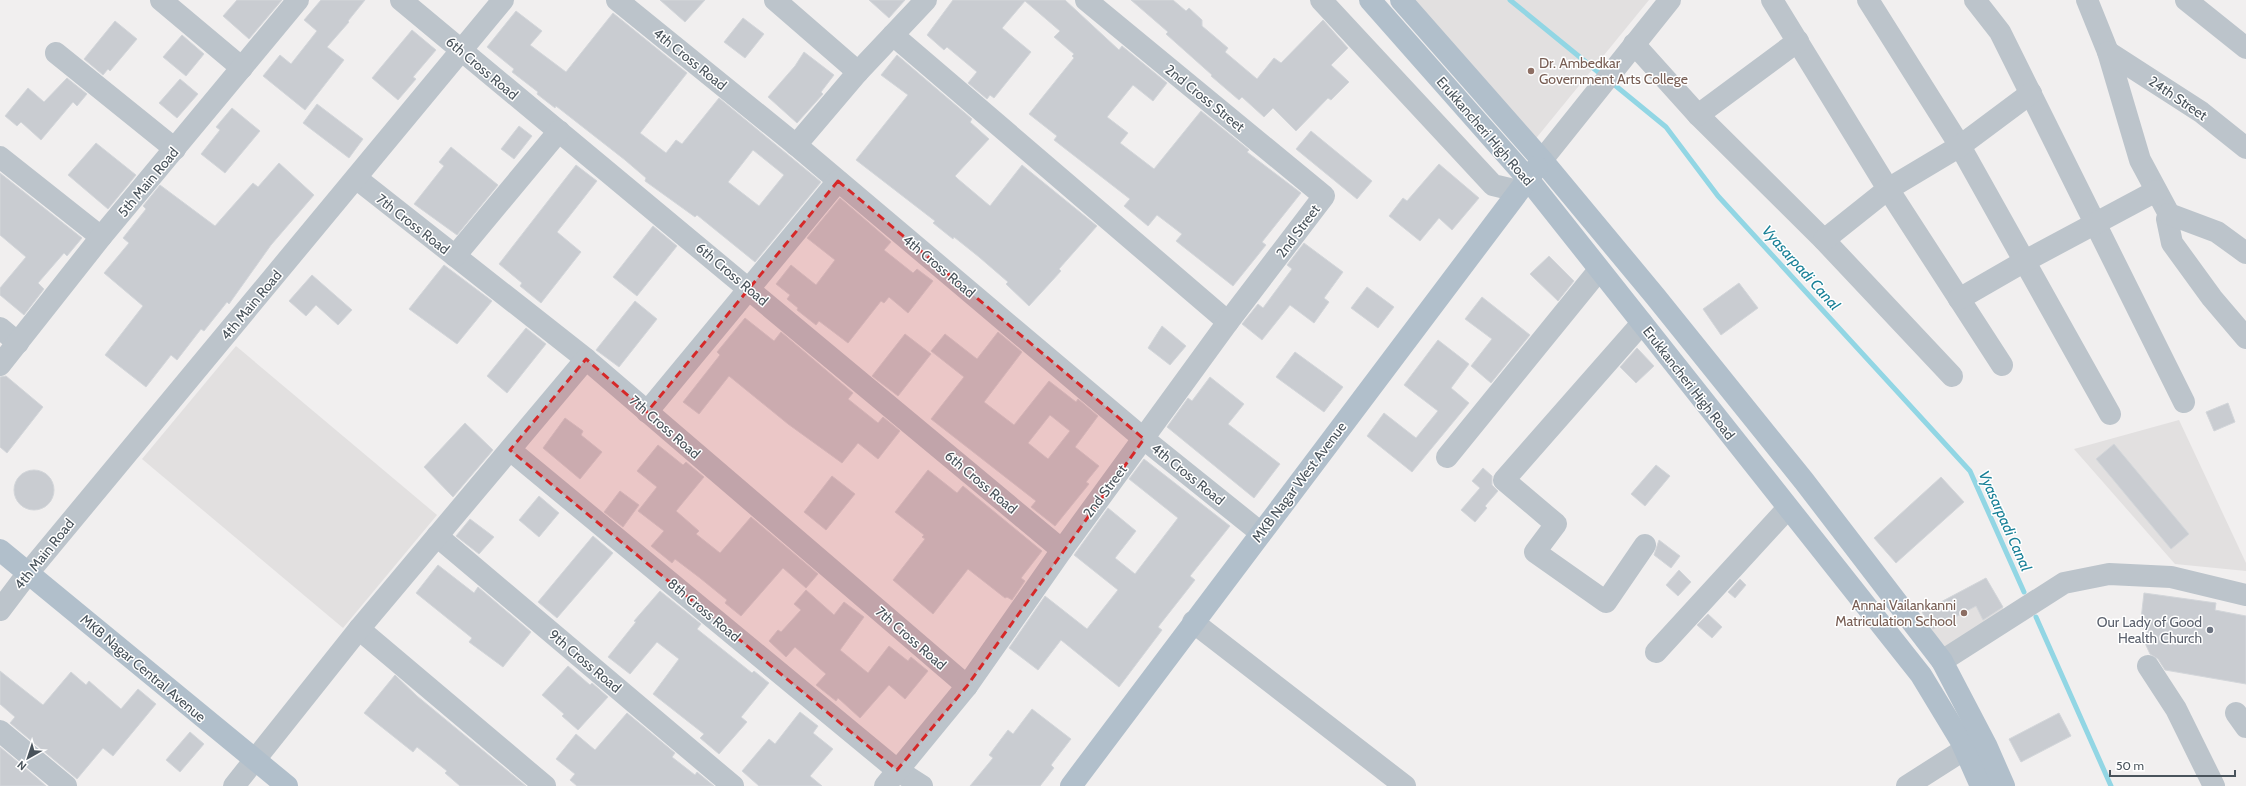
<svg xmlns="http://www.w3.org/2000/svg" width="2246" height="786" font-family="Cabin,sans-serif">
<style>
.education{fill:#e2e0e0}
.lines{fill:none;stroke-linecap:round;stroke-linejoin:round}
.stream{stroke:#92d6e4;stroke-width:5}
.building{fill:#c9ccd1;stroke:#d3d6da;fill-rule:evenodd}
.minor{stroke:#bcc4cb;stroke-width:22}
.major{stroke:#b1bfcb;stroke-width:22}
.marked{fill:#d62828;fill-opacity:0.2;stroke:#d62828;stroke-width:3;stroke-dasharray:8 5;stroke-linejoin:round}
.education-dot{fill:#8d6e63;stroke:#fff;stroke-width:1.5}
.worship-dot{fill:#6b7280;stroke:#fff;stroke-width:1.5}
.labels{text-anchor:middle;stroke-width:3;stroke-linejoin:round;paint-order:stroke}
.street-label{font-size:14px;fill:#49535b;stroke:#fff}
.education-label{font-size:14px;fill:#785e54;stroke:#fff;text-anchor:start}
.worship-label{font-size:14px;fill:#5b616d;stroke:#fff;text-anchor:end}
.water-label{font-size:15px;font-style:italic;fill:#198097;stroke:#fff}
</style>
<rect width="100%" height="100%" fill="#f1efef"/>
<!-- education -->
<g class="education">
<polygon points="1411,0 1649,0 1533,142"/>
<polygon points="236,346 437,515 343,628 142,459"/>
<polygon points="2179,420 2246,563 2246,571 2175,564 2074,449"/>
<polygon points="1986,578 2007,615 1943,649 1922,612"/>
</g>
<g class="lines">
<!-- stream -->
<g class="stream">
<polyline points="1510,0 1603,76"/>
<polyline points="1611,82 1666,127 1718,196 1970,471 2024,592"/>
<polyline points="2036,617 2111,786"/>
</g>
</g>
<!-- building -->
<g class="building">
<polygon points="237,0 282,0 249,39 223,16"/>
<polygon points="321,0 365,0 348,21 349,22 327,47 344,60 305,110 263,76 280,55 291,64 317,31 304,20"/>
<polygon points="660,0 705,0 685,22"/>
<polygon points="869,0 905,0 889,18"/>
<polygon points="953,0 1065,0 1119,50 1122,46 1167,83 1153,101 1133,85 1107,117 1128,133 1120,143 1154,169 1201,111 1249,150 1247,152 1301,193 1262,242 1266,245 1233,286 1176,241 1182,234 1157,215 1148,226 1124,206 1130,199 1054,140 1057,136 1029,114 1074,58 1072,56 1074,54 1054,37 1060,31 1025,1 1002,28 1031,52 994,98 990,95 987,99 968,83 977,72 947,47 944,50 927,35"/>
<polygon points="1131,0 1173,0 1186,11 1189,8 1202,20 1202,26 1228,48 1225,52 1257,79 1274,58 1281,63 1323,20 1348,48 1331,65 1349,82 1331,100 1328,98 1296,131 1273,108 1264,117 1242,97 1239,100 1211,76 1212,75 1166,34 1168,32"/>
<path d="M516,11l26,20 -12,14 36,27 47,-59 74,60 -47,60 26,20 10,-13 6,4 37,-46 102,84 -66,80 -58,-47 -2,2 -50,-36 1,-3 -21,-18 -69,-54 -1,2 -18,-14 1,-2 -26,-20 2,-3 -27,-22zM753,150l31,25 -25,31 -31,-24z"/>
<polygon points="743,18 764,34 745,58 724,42"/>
<polygon points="115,21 137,39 110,71 108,69 103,75 84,59"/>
<polygon points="412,30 436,50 413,77 416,79 398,100 372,78"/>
<polygon points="182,35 204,54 186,76 163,57"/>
<polygon points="804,52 834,75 821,92 823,94 797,123 768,97 795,66"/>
<polygon points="897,55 972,119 970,122 989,139 955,176 958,179 990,206 1022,165 1097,226 1059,269 1061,271 1029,306 1006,284 1008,282 979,257 954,237 953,239 933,223 935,221 856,160 908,95 881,75"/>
<polygon points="67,78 87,94 77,106 73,102 41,140 21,122 17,126 5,116 28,88 44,102"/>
<polygon points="180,79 198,94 177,118 159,103"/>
<polygon points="317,104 363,139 349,158 303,123"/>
<polygon points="232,108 260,131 225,173 201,154 220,130 216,127"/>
<polygon points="519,126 532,136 514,159 501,149"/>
<polygon points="1311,131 1372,181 1357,199 1296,149"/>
<polygon points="96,143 136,175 108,209 68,175"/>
<polygon points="451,147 498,185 457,235 414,204 444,166 439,162"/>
<polygon points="279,163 314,195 271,245 229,304 227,302 204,331 201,329 177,360 171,355 146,387 105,355 143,306 104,273 129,243 123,238 146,209 143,206 160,185 215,226 253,183 258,187"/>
<polygon points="1439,164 1479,198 1452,230 1439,218 1420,241 1389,216 1403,198 1407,201"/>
<polygon points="576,165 597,181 557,232 581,252 541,303 520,286 522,283 499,264"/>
<polygon points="0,173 82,238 67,256 64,253 38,283 44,289 24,315 0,295 0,288 26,257 0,235"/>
<polygon points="840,198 891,242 884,250 913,273 917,269 933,281 908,313 889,297 884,303 881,301 848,343 819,321 816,325 797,310 798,308 787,299 790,295 776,284 791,265 816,285 835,260 807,238"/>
<polygon points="653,226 677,246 637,296 613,277"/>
<polygon points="1304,243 1343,272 1324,298 1329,302 1314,323 1290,305 1262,340 1242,324 1258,304 1263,308 1292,269 1287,265"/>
<polygon points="1549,256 1574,281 1558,301 1530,274"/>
<polygon points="444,265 492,301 457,344 409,309"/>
<polygon points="312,275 352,310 338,325 316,305 306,316 289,301"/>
<polygon points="1739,283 1758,308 1721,335 1703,309"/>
<polygon points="1367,287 1394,307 1378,328 1351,308"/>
<polygon points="1482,297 1530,335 1491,383 1471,366 1492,339 1465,319"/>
<polygon points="635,301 657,319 619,367 596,350"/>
<polygon points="745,318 774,341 781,332 853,393 848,399 878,423 883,417 900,431 878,459 858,443 842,463 788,424 729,376 699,414 683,402 720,355 717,352"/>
<polygon points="1162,326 1186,346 1170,365 1148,348"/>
<polygon points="526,328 546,344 507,393 487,376"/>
<path d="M998,332l24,20 -38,50 30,23 35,-44 27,21 2,-3 20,17 -23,31 24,19 -13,16 3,2 -34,42 -24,-19 5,-6 -105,-82 33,-42 -33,-26 14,-17 32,25zM1050,415l20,16 -22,28 -20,-16z"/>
<polygon points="905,334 931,354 898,396 872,376"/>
<polygon points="1438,340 1469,364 1451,388 1469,403 1412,472 1367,436 1384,413 1416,438 1438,411 1404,385"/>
<polygon points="1637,348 1654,366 1636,383 1620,367"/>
<polygon points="1295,352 1343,387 1324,412 1276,377"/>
<polygon points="6,376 43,407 7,453 0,447 0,377"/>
<polygon points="1210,377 1244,404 1228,424 1280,464 1254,498 1167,427 1188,398 1192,401"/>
<polygon points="2228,403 2235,422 2214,431 2206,412"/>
<polygon points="565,418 583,431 581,435 602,452 580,479 543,448"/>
<polygon points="465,423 493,450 453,497 424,467"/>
<polygon points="2114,444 2189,534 2171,549 2096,459"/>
<polygon points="658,445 683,465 686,462 704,477 676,511 699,531 696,534 720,553 751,517 818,574 806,588 783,568 741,616 725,603 727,600 700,578 675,559 672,563 651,546 664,531 638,511 657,487 637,471"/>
<polygon points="1144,459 1230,526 1190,576 1195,580 1158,627 1162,630 1119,687 1061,640 1038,670 1009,648 1045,596 1087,629 1118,590 1074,555 1108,508 1136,531 1115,558 1135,574 1178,518 1129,479"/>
<polygon points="1656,465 1670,476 1645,506 1631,494"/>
<polygon points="1483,468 1492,476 1492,485 1498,491 1485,506 1487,508 1475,522 1461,510 1480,488 1472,481"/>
<circle cx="34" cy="490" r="20"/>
<polygon points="928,470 957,493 963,486 1042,551 1021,578 1025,581 1012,600 1007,597 1005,598 968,569 933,614 893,580 925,539 922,537 924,535 895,512"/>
<polygon points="832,476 855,494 826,530 804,512"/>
<polygon points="1941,477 1964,502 1896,563 1874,538"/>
<polygon points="620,491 639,505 623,527 604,512"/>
<polygon points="539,496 559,513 539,537 519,520"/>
<polygon points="470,519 494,537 479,554 456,536"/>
<polygon points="593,536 613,553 557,618 538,602"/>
<polygon points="1659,540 1680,556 1671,568 1654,555"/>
<polygon points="438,565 474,593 478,587 531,632 503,667 469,642 472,638 416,593"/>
<polygon points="1679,570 1691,582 1678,596 1666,585"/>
<polygon points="1986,578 2003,607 1983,620 1976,606 1933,629 1922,612"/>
<polygon points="1740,579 1746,585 1735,598 1728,592"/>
<polygon points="806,590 834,615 844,602 864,617 840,650 868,673 889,646 908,661 911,657 928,671 905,699 889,685 860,718 838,698 836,701 816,685 826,674 795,647 786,657 769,641 778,630 781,632 801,610 794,604"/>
<polygon points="660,591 701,624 697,629 752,673 754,671 769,683 741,717 747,722 719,754 700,738 704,734 653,694 679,659 657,642 630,674 608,657 636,622 634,621"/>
<polygon points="2144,593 2216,603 2215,610 2246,616 2246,684 2165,670 2158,659 2150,654 2145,643 2147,630 2140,628"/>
<polygon points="1708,614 1722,627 1712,638 1697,625"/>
<polygon points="568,666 590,685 592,683 608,697 578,730 562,716 564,714 542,695"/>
<polygon points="0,671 43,705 71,672 86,685 89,681 121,709 138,689 156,704 113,756 103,748 77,779 10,723 15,717 0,704"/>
<polygon points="395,675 417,696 526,786 460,786 445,773 447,771 417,747 413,752 364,713"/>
<polygon points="1032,709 1071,739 1051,765 1054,768 1040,786 970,786 993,758 989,755 1008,730 1013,734"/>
<polygon points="800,712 818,726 813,733 833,749 810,776 822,786 759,786 742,771 769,739 775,744"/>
<polygon points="627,713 675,753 672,757 695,775 697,772 714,786 577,786 570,780 575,774 556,759 576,734 595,750"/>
<polygon points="2059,713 2071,736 2021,762 2009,739"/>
<polygon points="190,732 204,744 180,772 166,760"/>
<polygon points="0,747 37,778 46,786 0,786"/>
</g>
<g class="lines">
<!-- minor -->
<g class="minor">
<polyline points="161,0 242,68"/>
<polyline points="401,0 1062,550"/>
<polyline points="617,0 796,145 1144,439 1261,533"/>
<polyline points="775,0 858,72"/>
<polyline points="1321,0 1493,185 1518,191"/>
<polyline points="1772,0 1888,189 2002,365"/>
<polyline points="1868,0 1960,146 2110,414"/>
<polyline points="1975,0 2000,32 2184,402"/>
<polyline points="2087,0 2108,52 2140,160 2169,214 2167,219 2172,243 2212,298 2246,338"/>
<polyline points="2186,0 2246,48"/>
<polyline points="893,35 1228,322"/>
<polyline points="1634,44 1698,115 1824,240 1952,376"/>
<polyline points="2108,52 2201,112 2246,148"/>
<polyline points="56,53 175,149"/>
<polyline points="1698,115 1798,41"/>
<polyline points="796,145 858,72 926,0"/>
<polyline points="0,157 101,237"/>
<polyline points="1542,160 1670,0"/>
<polyline points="356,178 586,359 967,686"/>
<polyline points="2169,214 2217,232 2246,253"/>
<polyline points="1824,240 1888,189 1960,146 2031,93"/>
<polyline points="455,256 559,131"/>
<polyline points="1959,299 2025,261 2156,191"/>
<polyline points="1642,323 1504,480 1556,524 1535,552 1606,602 1645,545"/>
<polyline points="0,328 18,343"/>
<polyline points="0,365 101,237 298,0"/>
<polyline points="647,412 838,181"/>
<polyline points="510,450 897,770 922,786"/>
<polyline points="1447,457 1599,270"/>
<polyline points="437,536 733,786"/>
<polyline points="0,610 28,573 503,0"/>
<polyline points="1193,622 1405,786"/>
<polyline points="359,629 545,786"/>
<polyline points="1656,652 1788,508"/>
<polyline points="1942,661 2064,583 2109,574 2171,577 2246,595"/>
<polyline points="2148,666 2176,709 2214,786"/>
<polyline points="2236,713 2246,727"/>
<polyline points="0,731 66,786"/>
<polyline points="234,786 359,629 586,359"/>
<polyline points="885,786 967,686 1062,550 1228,322 1324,196 1086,0"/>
<polyline points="1907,786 1965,749"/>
</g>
<!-- major -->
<g class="major">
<polyline points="1370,0 1528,179 1921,675 1961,741 1981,786"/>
<polyline points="1401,0 1542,160 1655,296 1804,481 1942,661 1986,745 2004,786"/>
<polyline points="0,550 287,786"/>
<polyline points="1071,786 1537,167"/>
</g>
</g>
<!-- marked area -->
<path class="marked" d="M838,181l306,258 -177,247 -70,84 -387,-320 76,-91 61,53z"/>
<!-- markers -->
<g class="education-dot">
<circle cx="1531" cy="71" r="4"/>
<circle cx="1964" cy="613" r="4"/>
</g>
<circle class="worship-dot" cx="2210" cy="630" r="4"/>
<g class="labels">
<!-- street labels -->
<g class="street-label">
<text transform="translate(690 59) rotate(39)" y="5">4th Cross Road</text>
<text transform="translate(482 68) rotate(40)" y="5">6th Cross Road</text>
<text transform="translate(1205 98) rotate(39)" y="5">2nd Cross Street</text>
<text transform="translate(2178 98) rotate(34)" y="5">24th Street</text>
<text transform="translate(1485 131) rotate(49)" y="5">Erukkancheri High Road</text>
<text transform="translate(148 182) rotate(-50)" y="5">5th Main Road</text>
<text transform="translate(413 224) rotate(38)" y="5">7th Cross Road</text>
<text transform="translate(1298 231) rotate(-53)" y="5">2nd Street</text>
<text transform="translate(939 266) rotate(40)" y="5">4th Cross Road</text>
<text transform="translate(732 274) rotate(40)" y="5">6th Cross Road</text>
<text transform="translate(251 305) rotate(-50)" y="5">4th Main Road</text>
<text transform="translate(1689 383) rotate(52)" y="5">Erukkancheri High Road</text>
<text transform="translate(665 427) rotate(41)" y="5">7th Cross Road</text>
<text transform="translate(1188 474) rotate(39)" y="5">4th Cross Road</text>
<text transform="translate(981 482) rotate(40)" y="5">6th Cross Road</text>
<text transform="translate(1299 482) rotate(-53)" y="5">MKB Nagar West Avenue</text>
<text transform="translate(1105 491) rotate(-53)" y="5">2nd Street</text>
<text transform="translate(44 554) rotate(-51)" y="5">4th Main Road</text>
<text transform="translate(704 610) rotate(40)" y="5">8th Cross Road</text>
<text transform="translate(911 638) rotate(41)" y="5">7th Cross Road</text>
<text transform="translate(585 661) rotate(40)" y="5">9th Cross Road</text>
<text transform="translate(143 668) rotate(40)" y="5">MKB Nagar Central Avenue</text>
</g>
<!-- education labels -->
<g class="education-label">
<text x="1539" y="68">Dr. Ambedkar<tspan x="1539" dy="16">Government Arts College</tspan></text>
<text x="1956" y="610" text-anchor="end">Annai Vailankanni<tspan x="1956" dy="16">Matriculation School</tspan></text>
</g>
<!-- worship labels -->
<g class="worship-label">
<text x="2202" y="627">Our Lady of Good<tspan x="2202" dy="16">Health Church</tspan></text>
</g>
<!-- water labels -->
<g class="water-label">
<text transform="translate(1801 268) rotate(48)" y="5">Vyasarpadi Canal</text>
<text transform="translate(2005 521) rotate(66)" y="5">Vyasarpadi Canal</text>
</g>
</g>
<!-- north arrow -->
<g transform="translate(28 758) rotate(219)" stroke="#ffffff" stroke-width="3" paint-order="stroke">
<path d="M0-3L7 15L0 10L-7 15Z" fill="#49535b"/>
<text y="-6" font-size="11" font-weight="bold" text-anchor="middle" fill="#49535b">N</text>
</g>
<!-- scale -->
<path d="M2110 770v6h125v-6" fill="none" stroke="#49535b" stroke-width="2"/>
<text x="2116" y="770" font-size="12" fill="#49535b" stroke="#ffffff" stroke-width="3" paint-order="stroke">50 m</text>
</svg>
